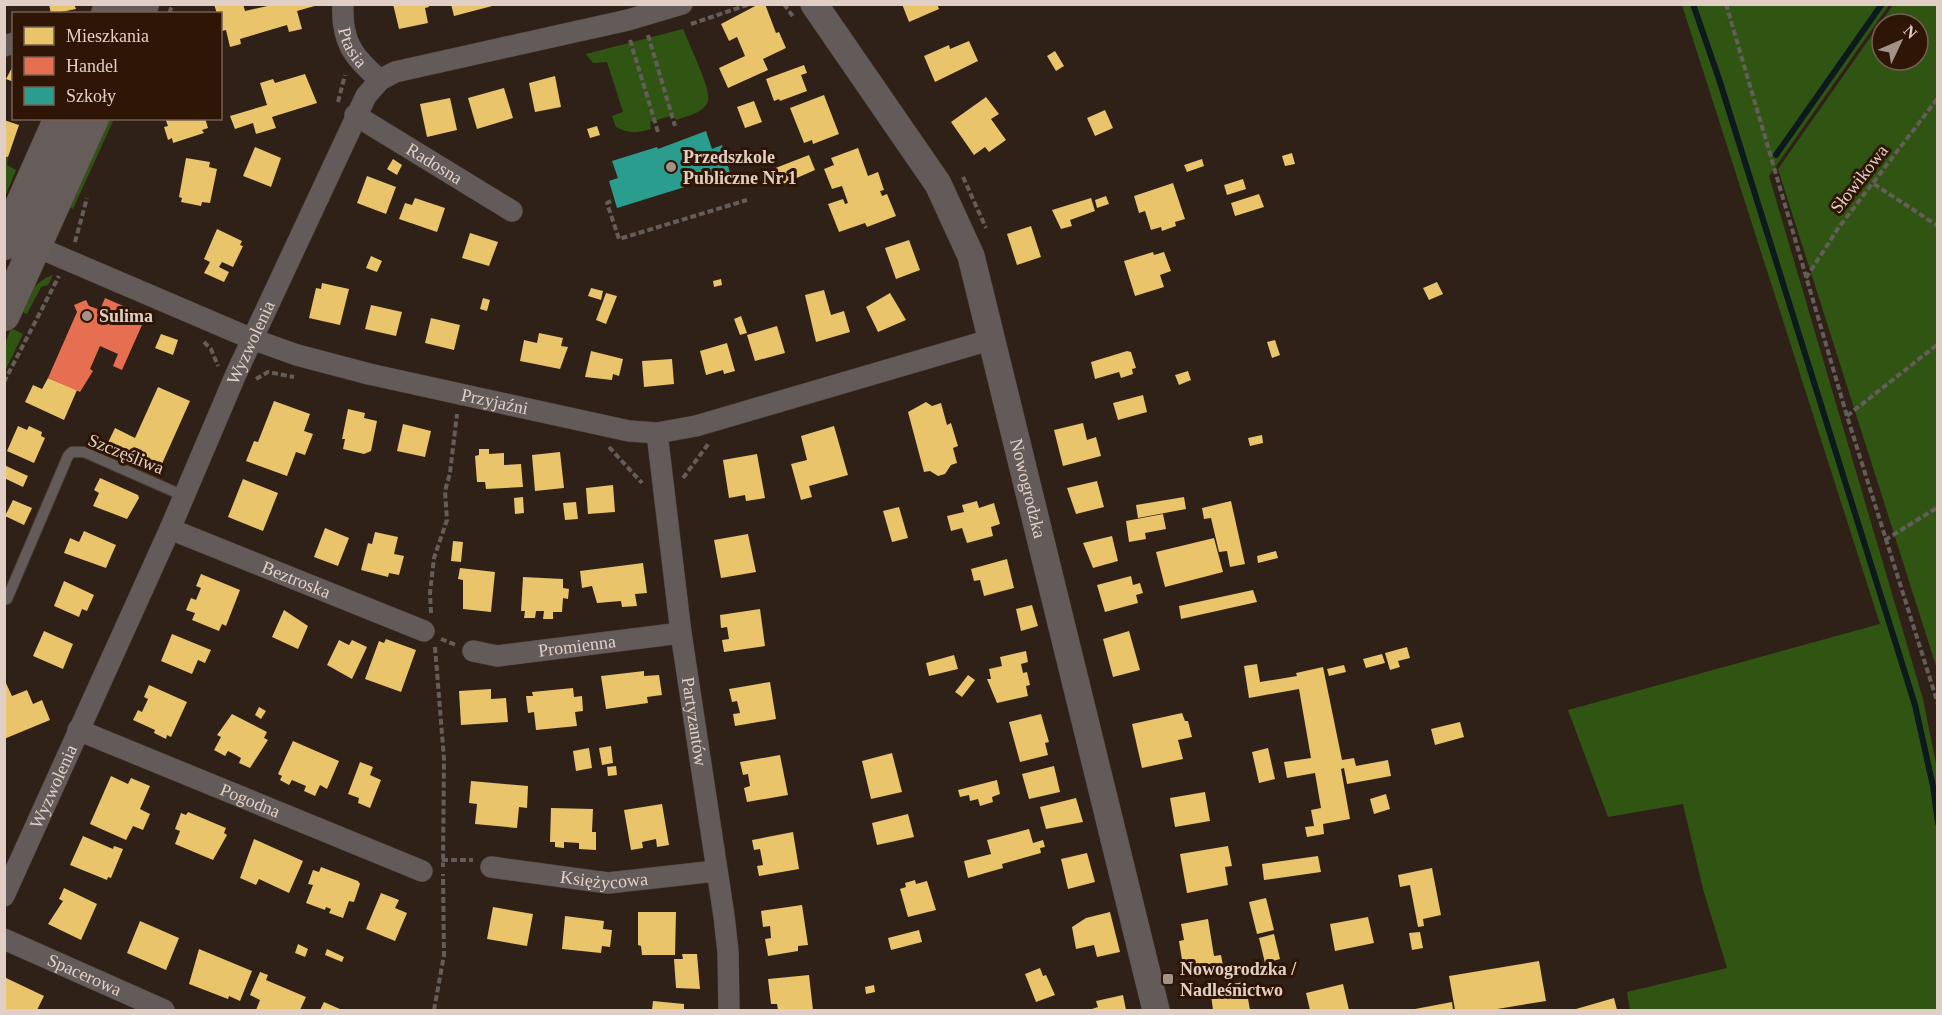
<svg xmlns="http://www.w3.org/2000/svg" width="1942" height="1015" font-family="'Times New Roman',serif">
<style>
.green{fill:#305512;fill-rule:evenodd}
.homes{fill:#e9c46a}
.shops{fill:#e76f51}
.schools{fill:#2a9d8f}
.lines{fill:none;stroke-linecap:round;stroke-linejoin:round}
.stream{stroke:#0c191d;stroke-width:6}
.service-casing{stroke:#4a3e35;stroke-width:12}
.minor-casing{stroke:#4a3e35;stroke-width:22}
.tertiary-casing{stroke:#4a3e35;stroke-width:28}
.secondary-casing{stroke:#4a3e35;stroke-width:33}
.path{stroke:#655d5a;stroke-width:4;stroke-dasharray:6 3;stroke-linecap:butt}
.service{stroke:#635b59;stroke-width:10}
.minor{stroke:#635b59;stroke-width:21}
.tertiary{stroke:#635b59;stroke-width:27}
.secondary{stroke:#665c5a;stroke-width:32}
.poi-dot{fill:#a39288;stroke:#2e1505;stroke-width:2}
.labels{text-anchor:middle;stroke-width:6;stroke-linejoin:round;paint-order:stroke}
.street-label{font-size:18px;fill:#e1cfc5;stroke:#2e1505}
.poi-label{font-size:18px;font-weight:bold;fill:#e1cfc5;stroke:#2e1505;text-anchor:start}
</style>
<rect width="100%" height="100%" fill="#2f2118"/>
<!-- green -->
<g class="green">
<polygon points="1682,5 1889,5 1769,176 1923,699 1937,769 1937,1010 1630,1010 1627,992 1727,968 1703,889 1683,804 1608,817 1568,710 1880,624"/>
<path d="M1893,5h44v664l-159,-500zM1882,24h36v36h-36z"/>
<path d="M683,29c5,13 29,62 25,72 -4,12 -21,15 -32,19l-2,-5 -24,7 1,7c-13,4 -22,5 -35,-2l-4,-11 11,-4 -16,-50 -14,1 -7,-9z"/>
<polygon points="104,119 114,119 73,209 66,205"/>
<polygon points="5,156 8,157 7,165 16,170 5,197"/>
<path d="M53,275l-5,10 -7,2 -14,27 -9,-4c10,-15 17,-29 35,-35z"/>
<polygon points="11,328 23,334 5,371 5,344"/>
</g>
<!-- homes -->
<g class="homes">
<polygon points="49,4 74,4 76,9 51,14"/>
<polygon points="214,4 243,4 245,11 272,5 318,5 297,11 302,29 289,32 287,25 240,39 241,44 230,47 226,30 222,31 220,14 217,14"/>
<polygon points="393,4 428,4 429,7 425,8 428,23 399,29"/>
<polygon points="451,4 496,4 496,5 454,16"/>
<polygon points="759,4 765,4 776,33 779,32 786,48 763,59 768,70 728,88 719,68 745,56 737,37 729,41 721,24"/>
<polygon points="902,4 937,4 939,9 909,22"/>
<polygon points="969,41 978,61 935,82 924,56 949,45 950,49"/>
<polygon points="1055,51 1064,66 1056,71 1047,56"/>
<polygon points="14,64 14,82 6,79"/>
<polygon points="804,65 807,73 801,75 807,91 780,101 779,99 774,101 766,79"/>
<polygon points="305,74 317,103 272,117 276,128 256,134 253,123 235,129 230,116 267,105 260,83 273,79 275,83"/>
<polygon points="555,76 561,107 535,112 529,83"/>
<polygon points="504,88 513,118 477,129 468,98"/>
<polygon points="824,95 839,134 813,144 812,140 804,143 790,108"/>
<polygon points="986,97 999,114 991,119 1006,140 989,152 985,147 974,155 951,122"/>
<polygon points="450,98 457,130 427,137 420,104"/>
<polygon points="754,101 762,122 745,128 737,107"/>
<polygon points="1105,110 1113,128 1095,136 1087,118"/>
<polygon points="165,118 205,118 208,128 202,130 204,133 173,143 172,138 168,140 164,127 168,126"/>
<polygon points="4,120 19,125 8,157 4,156"/>
<polygon points="597,126 600,135 590,138 587,129"/>
<polygon points="255,147 281,158 271,187 243,176"/>
<polygon points="858,148 868,176 878,172 884,190 880,191 882,196 887,194 896,216 867,227 865,223 839,232 828,204 843,199 845,204 848,203 842,186 832,189 824,169 834,165 831,158"/>
<polygon points="1292,153 1295,164 1285,166 1282,156"/>
<polygon points="809,155 815,170 783,184 773,169"/>
<polygon points="186,158 210,162 209,167 217,169 210,203 202,202 201,206 181,202 182,198 179,197"/>
<polygon points="393,159 402,165 397,175 387,169"/>
<polygon points="1202,159 1204,166 1187,172 1184,165"/>
<polygon points="367,176 396,187 386,214 357,203"/>
<polygon points="1243,179 1246,189 1227,195 1224,185"/>
<polygon points="1173,183 1185,219 1175,222 1176,226 1162,231 1161,227 1151,230 1145,211 1139,213 1134,196"/>
<polygon points="1259,194 1264,207 1235,216 1231,203"/>
<polygon points="1106,196 1109,204 1097,208 1095,200"/>
<polygon points="415,198 445,208 437,232 399,219 405,203 412,205"/>
<polygon points="1091,198 1095,211 1070,220 1072,226 1061,229 1052,210"/>
<polygon points="1031,226 1041,257 1017,265 1007,234"/>
<polygon points="217,229 242,241 240,245 243,246 233,267 222,262 219,267 229,272 224,282 204,273 210,262 204,259"/>
<polygon points="470,233 498,242 489,266 462,258"/>
<polygon points="909,240 920,270 896,279 885,248"/>
<polygon points="1153,252 1154,255 1164,252 1171,271 1160,275 1164,287 1135,296 1124,261"/>
<polygon points="371,256 382,261 377,272 366,268"/>
<polygon points="721,279 722,285 714,287 713,281"/>
<polygon points="1437,282 1443,294 1429,300 1423,288"/>
<polygon points="322,283 349,289 340,325 309,318 316,288 321,289"/>
<polygon points="591,288 603,291 601,300 588,296"/>
<polygon points="824,290 831,315 844,311 850,332 816,342 805,295"/>
<polygon points="606,293 617,296 606,324 596,320"/>
<polygon points="890,293 906,320 878,332 866,307"/>
<polygon points="483,298 490,300 487,311 480,309"/>
<polygon points="371,305 402,312 396,336 365,329"/>
<polygon points="741,316 747,333 740,335 734,319"/>
<polygon points="431,318 460,325 454,350 425,343"/>
<polygon points="777,326 785,353 755,361 747,335"/>
<polygon points="539,333 563,338 561,346 568,347 560,369 520,361 524,340 537,343"/>
<polygon points="161,334 178,340 173,355 155,348"/>
<polygon points="1275,340 1280,355 1272,358 1267,342"/>
<polygon points="727,343 735,371 724,374 723,370 706,375 700,351"/>
<polygon points="591,351 623,359 619,376 613,374 612,380 585,377"/>
<polygon points="1127,351 1131,352 1136,368 1132,369 1133,374 1121,378 1119,372 1095,379 1091,362"/>
<polygon points="672,359 674,384 644,387 642,361"/>
<polygon points="1188,371 1191,380 1179,385 1175,375"/>
<polygon points="48,378 77,390 64,420 25,402 33,385 42,389"/>
<polygon points="158,387 190,401 161,466 150,470 105,449 115,428 135,438"/>
<polygon points="1143,395 1147,412 1118,420 1113,403"/>
<polygon points="274,401 310,414 304,431 313,434 305,455 296,452 287,476 246,461 254,441 258,442"/>
<polygon points="926,402 932,406 941,403 947,425 951,423 958,446 953,448 957,463 951,465 945,474 938,476 930,471 924,472 908,412"/>
<polygon points="348,409 365,413 364,418 377,421 371,451 364,454 343,449 345,439 342,439"/>
<polygon points="1083,423 1087,440 1096,437 1101,456 1063,466 1054,430"/>
<polygon points="403,424 431,431 425,457 397,451"/>
<polygon points="18,426 27,430 29,426 42,432 41,436 45,438 34,463 7,451"/>
<polygon points="834,426 848,475 809,486 812,497 801,500 791,464 807,460 801,436"/>
<polygon points="1262,435 1263,443 1250,446 1248,438"/>
<polygon points="479,449 489,449 489,454 504,453 504,465 521,464 523,487 486,489 485,482 477,482 475,456 479,455"/>
<polygon points="560,452 564,488 535,491 532,455"/>
<polygon points="757,454 765,498 746,501 745,495 729,498 723,460"/>
<polygon points="4,465 28,476 23,487 4,478"/>
<polygon points="100,478 138,495 139,498 127,519 93,506 99,493 94,490"/>
<polygon points="243,479 278,493 263,531 228,517"/>
<polygon points="1097,481 1104,507 1076,514 1067,488"/>
<polygon points="613,485 615,512 588,514 586,488"/>
<polygon points="523,497 524,513 515,514 514,498"/>
<polygon points="1184,497 1186,509 1138,518 1136,505"/>
<polygon points="13,500 32,508 24,525 5,516"/>
<polygon points="977,501 979,508 994,503 1000,524 991,527 993,536 967,543 962,528 951,531 947,516 964,512 962,505"/>
<polygon points="1231,501 1245,564 1230,567 1227,551 1219,552 1211,518 1204,519 1202,508"/>
<polygon points="576,502 578,519 565,520 563,503"/>
<polygon points="899,507 908,538 892,542 883,511"/>
<polygon points="1163,514 1166,529 1145,533 1146,539 1129,542 1126,521"/>
<polygon points="325,528 349,538 338,566 314,557"/>
<polygon points="84,531 116,545 106,568 64,553 70,538 79,542"/>
<polygon points="375,532 398,537 394,554 404,556 399,575 389,573 388,577 361,570 368,543 372,544"/>
<polygon points="748,534 756,572 721,578 714,540"/>
<polygon points="1112,536 1118,561 1093,568 1083,543"/>
<polygon points="1214,538 1223,572 1165,587 1156,552"/>
<polygon points="453,541 463,542 461,562 451,561"/>
<polygon points="1276,551 1278,558 1258,563 1257,556"/>
<polygon points="1007,559 1014,588 984,596 980,580 974,581 971,569"/>
<polygon points="643,563 647,593 635,594 637,606 622,607 621,601 597,603 592,586 582,588 580,571"/>
<polygon points="460,568 495,572 491,612 463,609 463,580 458,579"/>
<polygon points="201,574 240,590 226,626 222,624 219,631 192,620 195,613 186,610 191,598 196,600 198,595 201,588 196,586"/>
<polygon points="1131,576 1133,585 1140,583 1143,593 1136,595 1138,603 1105,612 1097,585"/>
<polygon points="523,577 563,579 563,588 569,589 568,599 563,598 562,612 553,612 553,619 543,619 544,611 536,611 535,618 524,618 525,611 521,611"/>
<polygon points="64,581 94,595 87,611 82,609 79,617 54,606"/>
<polygon points="1253,590 1257,602 1181,619 1179,606"/>
<polygon points="1032,605 1038,626 1021,631 1016,609"/>
<polygon points="760,609 765,646 724,652 722,640 729,639 727,627 721,628 720,615"/>
<polygon points="284,610 308,626 298,649 272,637"/>
<polygon points="44,631 73,644 63,669 33,656"/>
<polygon points="1129,631 1140,670 1113,677 1103,639"/>
<polygon points="172,634 211,650 205,663 198,660 192,674 161,661"/>
<polygon points="386,639 416,650 401,692 365,679 379,641 384,643"/>
<polygon points="339,640 349,645 352,640 367,647 352,679 327,665"/>
<polygon points="1407,647 1410,658 1398,661 1400,667 1390,670 1385,653"/>
<polygon points="1026,651 1028,662 1021,664 1023,673 1027,672 1030,685 1026,686 1028,696 997,703 987,679 991,679 989,669 1002,666 1000,657"/>
<polygon points="1382,654 1385,663 1366,668 1363,659"/>
<polygon points="954,655 958,669 929,676 926,663"/>
<polygon points="1257,664 1260,682 1297,676 1296,673 1323,667 1342,760 1354,758 1356,766 1388,760 1391,776 1347,784 1344,768 1341,769 1350,819 1323,824 1324,834 1307,837 1305,827 1314,826 1311,810 1321,808 1315,773 1287,778 1284,762 1311,758 1299,689 1249,698 1244,666"/>
<polygon points="1344,665 1346,672 1329,676 1327,669"/>
<polygon points="644,671 644,676 659,675 662,695 647,697 648,703 606,709 601,676"/>
<polygon points="968,675 975,680 962,697 955,692"/>
<polygon points="4,679 12,696 27,690 33,704 42,700 50,720 4,739"/>
<polygon points="770,682 776,719 735,726 733,714 740,713 737,701 732,702 729,689"/>
<polygon points="149,685 187,702 171,737 167,735 166,739 154,733 155,730 133,720 138,710 142,712 148,699 144,697"/>
<polygon points="573,688 574,697 582,696 583,711 575,712 577,726 536,730 534,712 528,713 526,696 533,696 532,692"/>
<polygon points="491,689 491,699 506,698 508,722 461,725 459,691"/>
<polygon points="259,707 266,711 261,719 255,715"/>
<polygon points="1182,713 1185,721 1188,721 1192,737 1178,740 1183,759 1142,768 1132,724"/>
<polygon points="232,714 267,732 264,738 268,740 250,768 239,763 241,758 234,754 228,751 225,756 214,750 221,737 217,735"/>
<polygon points="1041,714 1049,742 1045,743 1048,755 1020,762 1009,722"/>
<polygon points="1460,722 1464,737 1435,745 1431,729"/>
<polygon points="293,741 339,761 327,789 320,785 315,796 304,791 306,786 292,780 289,785 280,780 282,776 278,774"/>
<polygon points="611,746 613,763 602,765 599,748"/>
<polygon points="589,748 592,768 576,771 573,751"/>
<polygon points="1268,748 1275,779 1259,783 1252,752"/>
<polygon points="892,753 902,792 871,799 862,761"/>
<polygon points="780,755 788,795 747,802 744,788 750,786 748,774 743,775 740,762"/>
<polygon points="360,762 373,767 370,775 381,780 370,808 358,803 359,798 348,794"/>
<polygon points="616,766 617,775 608,776 607,767"/>
<polygon points="1054,766 1060,792 1029,799 1022,774"/>
<polygon points="111,776 128,784 131,778 150,786 140,809 150,814 143,830 133,826 126,840 90,824"/>
<polygon points="997,780 1000,794 992,797 993,802 980,806 978,799 970,801 969,795 960,797 958,790"/>
<polygon points="471,781 528,786 527,808 519,807 517,828 475,824 477,804 469,803"/>
<polygon points="1205,792 1210,821 1175,827 1170,798"/>
<polygon points="1386,794 1390,809 1374,814 1370,799"/>
<polygon points="1076,798 1083,822 1046,829 1040,807"/>
<polygon points="662,804 669,845 657,847 656,839 642,842 643,848 631,850 624,810"/>
<polygon points="551,808 593,809 592,832 596,832 596,850 579,849 579,843 564,842 564,848 555,847 555,842 550,842"/>
<polygon points="188,812 226,828 224,833 227,835 213,860 175,844 180,831 175,829 181,813 186,815"/>
<polygon points="908,814 914,837 877,845 872,823"/>
<polygon points="1029,829 1033,843 1043,840 1045,847 1040,848 1041,853 1002,864 1003,868 968,878 964,861 991,854 987,840"/>
<polygon points="793,832 799,869 759,876 757,866 763,865 760,849 754,850 752,840"/>
<polygon points="83,836 113,849 114,846 123,849 111,878 108,877 107,880 70,865"/>
<polygon points="254,839 303,861 289,893 259,879 256,885 240,878"/>
<polygon points="1228,846 1232,866 1225,867 1228,885 1187,893 1180,854"/>
<polygon points="1087,853 1095,882 1068,889 1061,859"/>
<polygon points="1318,856 1321,872 1264,880 1262,864"/>
<polygon points="321,867 358,881 360,884 354,902 349,901 343,918 329,913 331,909 326,907 325,910 306,903 313,885 308,884 313,870 319,872"/>
<polygon points="1432,868 1441,915 1423,919 1424,926 1418,927 1410,885 1400,887 1398,875"/>
<polygon points="915,880 916,884 927,881 936,910 908,917 900,889 906,887 905,883"/>
<polygon points="64,888 97,904 81,940 48,924 63,901 59,899"/>
<polygon points="381,893 399,900 395,908 407,913 395,941 366,929"/>
<polygon points="1266,898 1274,930 1257,934 1249,902"/>
<polygon points="802,905 808,945 798,946 798,951 768,956 765,939 771,938 770,926 763,927 761,911"/>
<polygon points="493,907 533,914 527,946 487,939"/>
<polygon points="638,912 676,912 675,955 642,955 641,946 638,945"/>
<polygon points="1110,912 1120,952 1097,957 1094,945 1076,949 1072,927 1086,918"/>
<polygon points="565,916 604,921 603,929 612,930 610,947 602,946 601,953 562,949"/>
<polygon points="1368,917 1374,943 1335,951 1330,924"/>
<polygon points="1208,919 1214,956 1221,955 1224,971 1190,976 1188,965 1183,966 1179,941 1184,940 1181,924"/>
<polygon points="140,921 179,938 166,970 127,953"/>
<polygon points="919,930 922,942 891,950 888,938"/>
<polygon points="1420,932 1423,948 1412,950 1409,933"/>
<polygon points="1274,934 1280,959 1265,963 1259,938"/>
<polygon points="298,944 308,949 305,957 295,953"/>
<polygon points="199,949 252,971 240,1001 229,996 228,999 189,984"/>
<polygon points="327,949 344,957 342,962 325,955"/>
<polygon points="682,954 697,954 700,989 676,988 674,959 683,959"/>
<polygon points="1539,961 1546,1001 1491,1010 1455,1010 1449,976"/>
<polygon points="1040,968 1043,976 1046,975 1055,995 1036,1002 1025,974"/>
<polygon points="260,972 268,975 266,980 306,997 300,1010 256,1010 260,1000 250,995"/>
<polygon points="809,975 813,1010 778,1010 777,1004 771,1004 768,979"/>
<polygon points="4,977 44,996 37,1010 4,1010"/>
<polygon points="1245,982 1250,1010 1213,1010 1210,987"/>
<polygon points="1343,984 1349,1010 1310,1010 1306,993"/>
<polygon points="874,985 875,992 866,994 865,987"/>
<polygon points="1123,995 1126,1010 1089,1010 1098,1007 1096,1001"/>
<polygon points="1614,998 1617,1010 1577,1010 1576,1009"/>
<polygon points="653,1001 684,1004 684,1010 652,1010"/>
<polygon points="324,1002 342,1010 320,1010"/>
<polygon points="1452,1002 1453,1010 1415,1010 1415,1009"/>
</g>
<!-- shops -->
<polygon class="shops" points="105,298 146,316 122,370 113,366 118,354 100,346 90,369 93,371 80,392 48,378 77,312 74,305 86,300 89,306 100,310"/>
<!-- schools -->
<polygon class="schools" points="706,131 712,149 722,145 730,173 617,208 609,181 618,178 612,161 657,147 658,149"/>
<g class="lines">
<!-- stream -->
<g class="stream">
<polyline points="1693,4 1719,79 1915,705 1933,786 1938,823"/>
<polyline points="1776,155 1882,4"/>
</g>
<defs>
<polyline id="service" points="7,599 68,456 72,452 84,452 184,496"/>
<g id="minor">
<path id="s1" d="M343,4c-2,37 10,53 37,76"/>
<polyline points="4,46 14,43"/>
<path id="s2" d="M355,115l157,96"/>
<path id="s3" d="M23,241l229,98 45,16 72,19 260,57 28,2 39,-7 297,-87"/>
<path id="s4" d="M657,433l24,200 43,283 4,36 1,58"/>
<path id="s5" d="M170,529l254,102"/>
<path id="s6" d="M473,651l24,5 184,-23"/>
<path id="s7" d="M78,730l344,141"/>
<path id="s8" d="M491,867l117,16 108,-12"/>
<path id="s9" d="M4,896l166,-367 66,-155 130,-278 14,-16 15,-8 233,-52 54,-16"/>
<path id="s10" d="M4,939l160,71"/>
</g>
<g id="tertiary">
<path id="s11" d="M814,4l124,180 33,72 185,754"/>
</g>
<g id="secondary">
<polyline points="107,14 111,4"/>
<polyline points="139,14 143,4"/>
<polyline points="4,244 60,118"/>
<polyline points="4,315 93,118"/>
</g>
</defs>
<!-- service casing -->
<use href="#service" class="service-casing"/>
<!-- minor casing -->
<use href="#minor" class="minor-casing"/>
<!-- tertiary casing -->
<use href="#tertiary" class="tertiary-casing"/>
<!-- secondary casing -->
<use href="#secondary" class="secondary-casing"/>
<!-- path -->
<g class="path">
<polyline points="784,4 794,18"/>
<polyline points="1726,4 1847,416 1938,704"/>
<polyline points="169,13 173,4"/>
<polyline points="691,24 750,4"/>
<polyline points="648,35 675,126"/>
<polyline points="630,40 658,132"/>
<polyline points="338,102 345,75"/>
<polyline points="963,177 986,228"/>
<polyline points="1874,184 1938,226"/>
<polyline points="611,201 607,203 619,239 747,200"/>
<polyline points="75,242 87,198"/>
<polyline points="1806,278 1839,227 1938,98"/>
<polyline points="204,342 211,349 218,366"/>
<polyline points="256,379 268,372 294,377"/>
<polyline points="4,382 59,276"/>
<polyline points="1847,416 1938,344"/>
<polyline points="609,447 642,483"/>
<polyline points="683,478 709,443"/>
<polyline points="1885,540 1938,507"/>
<polyline points="431,613 430,593 434,558 447,520 445,491 450,473 457,414"/>
<polyline points="441,639 456,645"/>
<polyline points="435,647 444,759 443,867"/>
<polyline points="442,860 473,860"/>
<polyline points="434,1010 444,955 443,874"/>
</g>
<!-- service -->
<use href="#service" class="service"/>
<!-- minor -->
<use href="#minor" class="minor"/>
<!-- tertiary -->
<use href="#tertiary" class="tertiary"/>
<!-- secondary -->
<use href="#secondary" class="secondary"/>
</g>
<!-- markers -->
<g class="poi-dot">
<circle cx="671" cy="167" r="6"/>
<circle cx="87" cy="316" r="6"/>
<rect x="1162" y="973" width="12" height="12" rx="3"/>
</g>
<g class="labels">
<!-- street labels -->
<g class="street-label">
<text dy="6" stroke="none"><textPath href="#s1" startOffset="45">Ptasia</textPath></text>
<text dy="6" stroke="none"><textPath href="#s2" startOffset="93">Radosna</textPath></text>
<text transform="translate(1859 179) rotate(-52)" y="6">Słowikowa</text>
<text dy="6" stroke="none"><textPath href="#s9" startOffset="606">Wyzwolenia</textPath></text>
<text dy="6" stroke="none"><textPath href="#s3" startOffset="500">Przyjaźni</textPath></text>
<text transform="translate(126 454) rotate(22)" y="6">Szczęśliwa</text>
<text dy="6" stroke="none"><textPath href="#s11" startOffset="537">Nowogrodzka</textPath></text>
<text dy="6" stroke="none"><textPath href="#s5" startOffset="136">Beztroska</textPath></text>
<text dy="6" stroke="none"><textPath href="#s6" startOffset="105">Promienna</textPath></text>
<text dy="6" stroke="none"><textPath href="#s4" startOffset="291">Partyzantów</textPath></text>
<text dy="6" stroke="none"><textPath href="#s9" startOffset="120">Wyzwolenia</textPath></text>
<text dy="6" stroke="none"><textPath href="#s7" startOffset="186">Pogodna</textPath></text>
<text dy="6" stroke="none"><textPath href="#s8" startOffset="114">Księżycowa</textPath></text>
<text dy="6" stroke="none"><textPath href="#s10" startOffset="88">Spacerowa</textPath></text>
</g>
<!-- poi labels -->
<g class="poi-label">
<text x="683" y="163">Przedszkole<tspan x="683" dy="21">Publiczne Nr 1</tspan></text>
<text x="99" y="322">Sulima</text>
<text x="1180" y="975">Nowogrodzka /<tspan x="1180" dy="21">Nadleśnictwo</tspan></text>
</g>
</g>
<!-- border -->
<rect width="1942" height="1015" fill="none" stroke="#e1cfc5" stroke-width="12"/>
<!-- legend -->
<rect x="12" y="12" width="210" height="108" fill="#2e1505" stroke="#765f52" stroke-width="1.5"/>
<rect x="24" y="27" width="30" height="18" fill="#e9c46a" stroke="#765f52" stroke-width="1.5"/>
<text x="66" y="42" font-size="18" fill="#e1cfc5">Mieszkania</text>
<rect x="24" y="57" width="30" height="18" fill="#e76f51" stroke="#765f52" stroke-width="1.5"/>
<text x="66" y="72" font-size="18" fill="#e1cfc5">Handel</text>
<rect x="24" y="87" width="30" height="18" fill="#2a9d8f" stroke="#765f52" stroke-width="1.5"/>
<text x="66" y="102" font-size="18" fill="#e1cfc5">Szkoły</text>
<!-- north arrow -->
<g transform="translate(1900 42) rotate(46)"><circle r="28" fill="#2e1505" stroke="#765f52" stroke-width="1.5"/>
<path d="M0-4.5L10 22L0 15L-10 22Z" fill="#a39288"/>
<text y="-9" font-size="16" font-weight="bold" text-anchor="middle" fill="#e1cfc5">N</text>
</g>
</svg>
